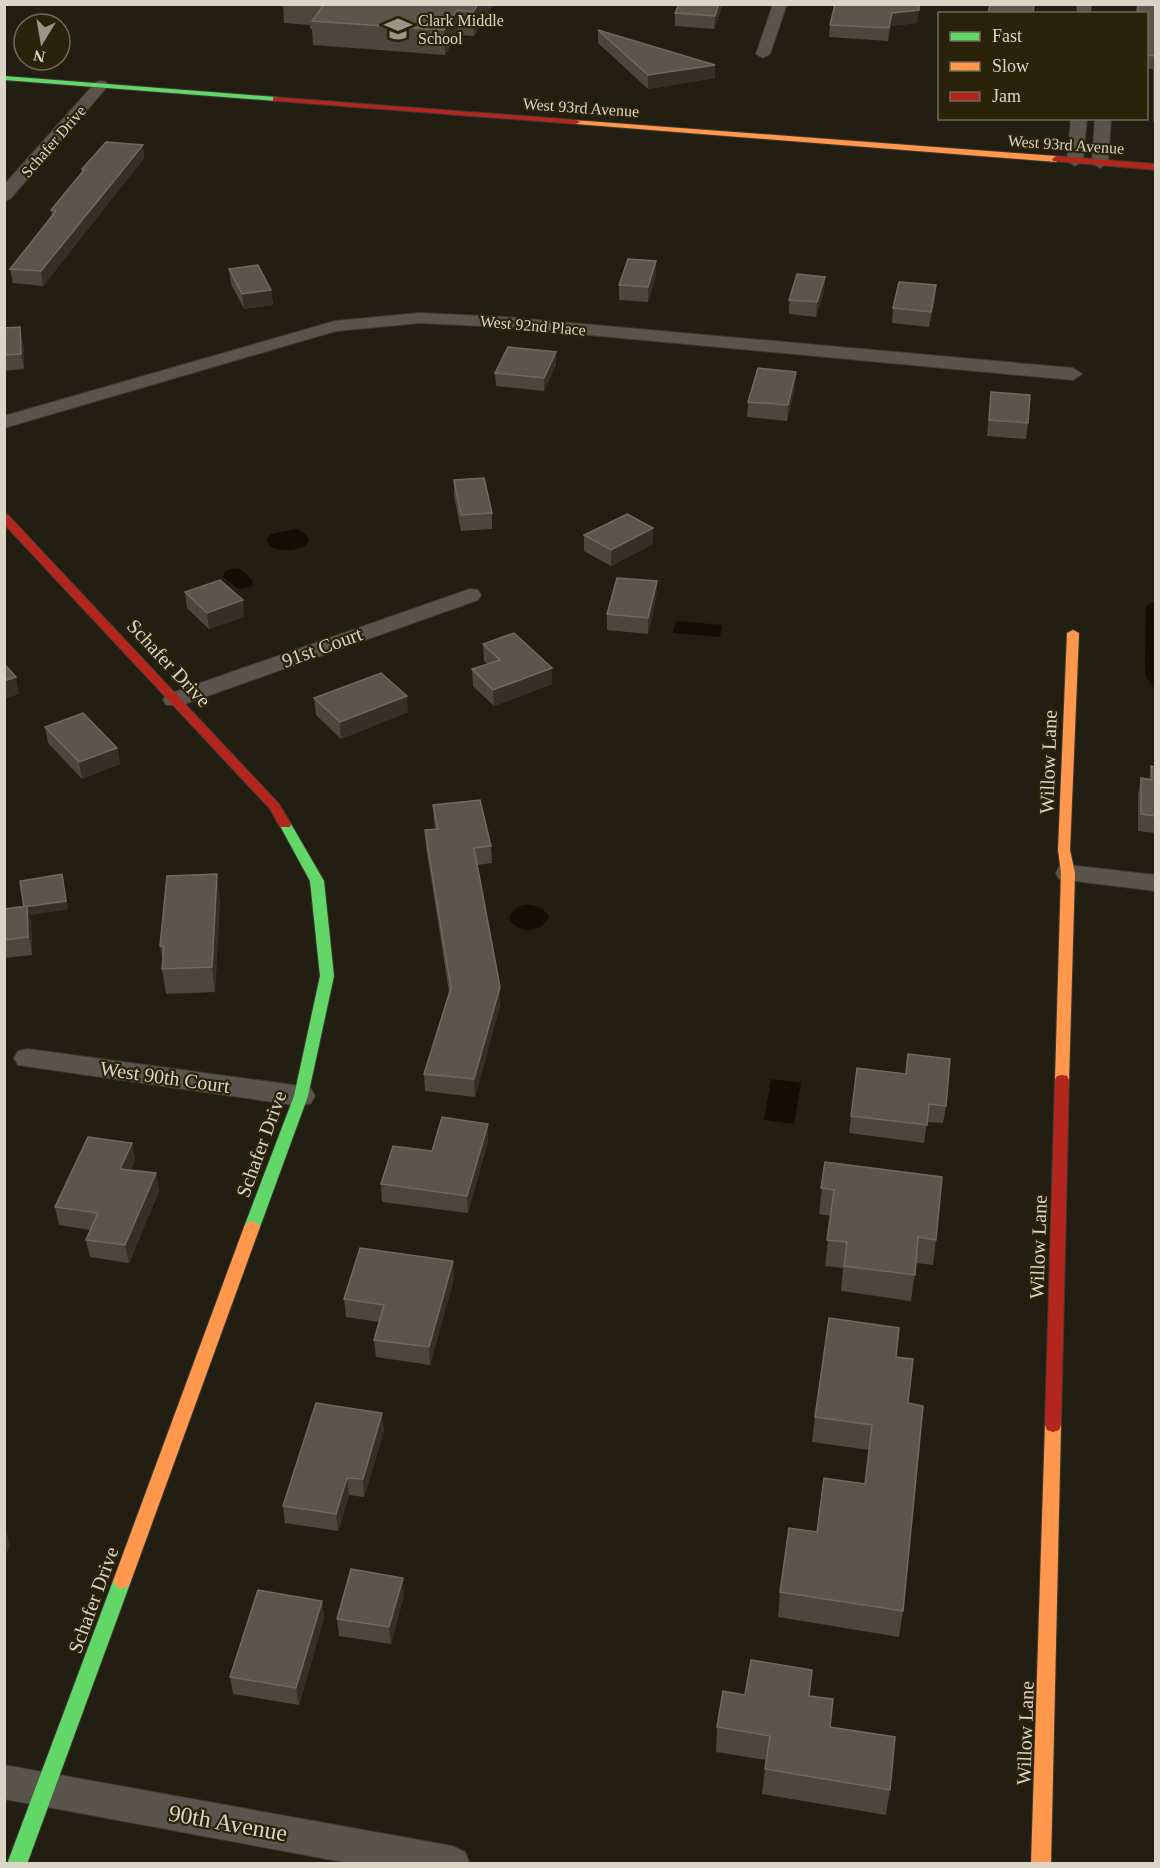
<svg xmlns="http://www.w3.org/2000/svg" width="1160" height="1868" font-family="'Times New Roman',serif">
<style>
.water{fill:#130e03}
.lines{fill:none;stroke-linecap:round;stroke-linejoin:round}
.street-casing{stroke:#3e3a31;stroke-width:2}
.fast-casing{stroke:#3e3a31;stroke-width:2}
.slow-casing{stroke:#3e3a31;stroke-width:2}
.jam-casing{stroke:#3e3a31;stroke-width:2}
.street{fill:#59554d;fill-rule:evenodd}
.fast{fill:#63d668;fill-rule:evenodd}
.slow{fill:#ff974d;fill-rule:evenodd}
.jam{fill:#b3261e;fill-rule:evenodd}
.wall{fill:#4c473c}
.shaded-wall{fill:#353025}
.building{fill:#5b564b;stroke:#6f6a5f;stroke-width:1.5}
.labels{text-anchor:middle;stroke-width:4.5;stroke-linejoin:round;paint-order:stroke}
.far-poi-label{font-size:16px;fill:#dbd5c7;stroke:#2b220a;text-anchor:start}
.far-street-label{font-size:16px;fill:#dbd5c7;stroke:#2b220a}
.street-label{font-size:20px;fill:#dbd5c7;stroke:#2b220a}
.near-street-label{font-size:24px;fill:#dbd5c7;stroke:#2b220a}
</style>
<rect width="100%" height="100%" fill="#231e12"/>
<!-- water -->
<g class="water">
<path d="M296,529l9,4 4,6 -3,6c-13,7 -22,7 -36,2l-4,-7 5,-6z"/>
<polygon points="235,568 242,570 253,581 252,587 238,589 223,577 225,571"/>
<polygon points="1155,601 1155,690 1145,675 1146,606"/>
<polygon points="676,621 722,625 720,637 673,633"/>
<path d="M523,905c12,0 20,1 26,12 -8,17 -32,17 -40,1l4,-8z"/>
<polygon points="771,1079 801,1083 794,1124 764,1120"/>
</g>
<g class="lines">
<defs>
<g id="street">
<polygon points="773,4 787,4 770,54 763,58 756,54"/>
<rect x="1077" y="4" width="14" height="10"/>
<polygon points="101,81 106,82 108,85 106,88 10,199 4,201 4,185 96,82"/>
<polygon points="1071,118 1087,118 1083,161 1075,166 1067,161"/>
<polygon points="1095,118 1111,118 1108,163 1100,168 1092,163"/>
<polygon points="420,313 504,317 1073,368 1082,374 1073,380 504,327 420,323 336,331 4,428 4,416 335,321"/>
<polygon points="470,589 478,590 481,595 478,600 182,705 166,705 163,700 166,695"/>
<polygon points="1068,865 1156,875 1156,891 1059,879 1056,873 1059,867"/>
<polygon points="28,1049 301,1086 311,1089 315,1096 311,1103 301,1106 18,1065 14,1058 18,1051"/>
<polygon points="4,1765 452,1846 465,1852 470,1864 354,1864 4,1799"/>
</g>
<g id="fast">
<polygon points="4,76 276,97 280,99 276,101 4,80"/>
<polygon points="285,820 291,824 324,881 334,976 308,1096 260,1227 257,1231 252,1233 247,1231 244,1227 294,1096 320,976 310,881 279,824"/>
<polygon points="122,1573 128,1576 131,1581 27,1864 7,1864 113,1581 116,1576"/>
</g>
<g id="slow">
<polygon points="573,120 1056,156 1060,159 1056,162 576,124 572,122"/>
<polygon points="1073,630 1079,633 1070,850 1075,873 1069,1080 1067,1084 1057,1084 1055,1080 1061,873 1058,850 1067,633"/>
<polygon points="252,1221 257,1223 260,1227 131,1581 128,1586 122,1589 116,1586 113,1581 244,1227 247,1223"/>
<polygon points="1053,1418 1059,1420 1061,1425 1051,1864 1031,1864 1045,1425 1047,1420"/>
</g>
<g id="jam">
<polygon points="273,97 576,120 580,122 576,124 276,101 273,101"/>
<polygon points="1056,156 1156,164 1156,170 1053,161 1052,159"/>
<polygon points="4,514 8,515 279,804 291,824 290,827 280,827 270,809 4,524"/>
<polygon points="1062,1075 1067,1076 1069,1080 1061,1425 1059,1430 1053,1432 1047,1430 1045,1425 1055,1080 1057,1076"/>
</g>
</defs>
<!-- street casing -->
<use href="#street" class="street-casing"/>
<!-- fast casing -->
<use href="#fast" class="fast-casing"/>
<!-- slow casing -->
<use href="#slow" class="slow-casing"/>
<!-- jam casing -->
<use href="#jam" class="jam-casing"/>
<!-- street -->
<use href="#street" class="street"/>
<!-- fast -->
<use href="#fast" class="fast"/>
<!-- slow -->
<use href="#slow" class="slow"/>
<!-- jam -->
<use href="#jam" class="jam"/>
</g>
<!-- wall -->
<g class="wall">
<polygon points="283,4 494,4 474,36 457,35 445,55 313,45 312,29 310,29 310,25 284,23"/>
<polygon points="679,4 723,4 714,29 675,26 675,13"/>
<polygon points="1137,4 1155,4 1155,121 1153,121 1153,69 1146,69 1146,14 1136,14"/>
<polygon points="917,23 891,26 888,41 829,37 830,25"/>
<polygon points="598,30 715,65 715,78 648,89 598,43"/>
<polygon points="143,145 144,158 43,286 13,283 10,269 52,216 51,210 82,172 82,169"/>
<polygon points="656,261 656,275 648,302 619,300 619,285"/>
<polygon points="229,269 271,290 273,305 244,309 231,284"/>
<polygon points="825,277 824,291 816,317 789,314 789,300"/>
<polygon points="936,285 935,300 929,327 892,323 893,308"/>
<polygon points="4,328 23,342 24,369 4,371"/>
<polygon points="556,352 556,365 544,391 496,386 495,373"/>
<polygon points="795,387 787,421 747,417 748,402"/>
<polygon points="991,392 1028,423 1026,439 987,436"/>
<polygon points="454,480 492,513 492,529 461,531 454,496"/>
<polygon points="653,528 653,544 611,566 584,551 584,535"/>
<polygon points="657,581 656,597 648,634 607,630 607,614"/>
<polygon points="185,592 244,617 209,629 187,608"/>
<polygon points="483,644 552,668 552,684 494,706 473,686 472,669 488,664 484,661"/>
<polygon points="314,698 408,712 341,739 316,715"/>
<polygon points="45,727 117,748 120,764 82,779 48,743"/>
<polygon points="1151,766 1155,767 1155,833 1138,831 1138,795 1141,778 1149,779"/>
<polygon points="433,805 491,846 492,863 477,865 500,1005 475,1097 425,1091 424,1074 449,992 426,847 425,830 435,829 434,822"/>
<polygon points="220,899 215,992 166,994 162,969 163,961 160,946"/>
<polygon points="24,907 68,909 29,915 31,923 32,955 4,958 4,909"/>
<polygon points="908,1054 946,1106 943,1123 927,1122 924,1143 849,1133 857,1068 905,1074"/>
<polygon points="488,1141 468,1213 382,1202 381,1184 432,1151"/>
<polygon points="132,1143 135,1160 131,1170 156,1173 159,1191 129,1263 90,1257 86,1240 91,1230 59,1225 55,1207"/>
<polygon points="825,1162 936,1240 933,1265 916,1263 911,1301 841,1291 843,1268 825,1266 831,1216 819,1214"/>
<polygon points="454,1278 430,1365 376,1357 374,1340 379,1322 346,1317 344,1299"/>
<polygon points="896,1357 908,1403 903,1611 899,1637 778,1617 780,1592 817,1532 865,1484 869,1450 812,1442 815,1417"/>
<polygon points="384,1431 364,1497 349,1495 338,1531 285,1523 283,1506"/>
<polygon points="404,1595 391,1644 339,1636 337,1619"/>
<polygon points="322,1601 324,1618 299,1705 233,1694 230,1677"/>
<polygon points="745,1695 809,1696 830,1727 890,1790 886,1815 762,1794 766,1760 716,1752 717,1727"/>
</g>
<!-- shaded-wall -->
<g class="shaded-wall">
<polygon points="478,4 494,4 474,36 473,12"/>
<polygon points="719,4 723,4 714,29 715,16"/>
<polygon points="920,4 917,23 891,26 888,41 889,28 892,13"/>
<polygon points="457,10 457,35 445,55 444,30"/>
<polygon points="715,65 715,78 648,89 648,75"/>
<polygon points="143,145 144,158 43,286 41,271"/>
<polygon points="656,261 656,275 648,302 648,287"/>
<polygon points="825,277 824,291 816,317 817,302"/>
<polygon points="936,285 935,300 929,327 931,312"/>
<polygon points="271,290 273,305 244,309 242,294"/>
<polygon points="20,327 23,342 24,369 21,354"/>
<polygon points="556,352 556,365 544,391 544,378"/>
<polygon points="796,372 795,387 787,421 788,405"/>
<polygon points="653,528 653,544 611,566 611,550"/>
<polygon points="657,581 656,597 648,634 648,618"/>
<polygon points="243,600 244,617 209,629 207,613"/>
<polygon points="552,668 552,684 494,706 493,690"/>
<polygon points="16,677 19,694 4,699 4,681"/>
<polygon points="407,696 408,712 341,739 340,722"/>
<polygon points="117,748 120,764 82,779 79,762"/>
<polygon points="62,874 68,909 29,915 31,923 32,955 24,907"/>
<polygon points="217,874 220,899 215,992 212,967"/>
<polygon points="500,987 500,1005 475,1097 474,1079"/>
<polygon points="488,1124 488,1141 468,1213 467,1196"/>
<polygon points="132,1143 135,1160 124,1186 120,1169"/>
<polygon points="156,1173 159,1191 129,1263 125,1245"/>
<polygon points="453,1261 454,1278 430,1365 429,1347"/>
<polygon points="382,1413 384,1431 364,1497 363,1479"/>
<polygon points="347,1478 349,1495 338,1531 336,1514"/>
<polygon points="5,1528 10,1546 4,1557 4,1529"/>
<polygon points="403,1578 404,1595 391,1644 389,1627"/>
<polygon points="322,1601 324,1618 299,1705 296,1688"/>
</g>
<!-- building -->
<g class="building">
<polygon points="309,4 478,4 473,12 457,10 444,30 312,21 323,6"/>
<polygon points="679,4 719,4 715,16 675,13"/>
<polygon points="835,4 919,4 919,10 892,13 889,28 830,25"/>
<polygon points="990,4 1034,4 1033,14 988,14"/>
<polygon points="1138,4 1155,4 1155,108 1155,56 1146,55 1146,14 1137,14"/>
<polygon points="598,30 715,65 648,75"/>
<polygon points="106,142 143,145 41,271 10,269 56,211 51,210 84,170 82,169"/>
<polygon points="628,259 656,261 648,287 619,285"/>
<polygon points="258,265 271,290 242,294 229,269"/>
<polygon points="797,274 825,277 817,302 789,300"/>
<polygon points="899,282 936,285 931,312 893,308"/>
<polygon points="20,327 21,354 4,355 4,328"/>
<polygon points="508,347 556,352 544,378 495,373"/>
<polygon points="758,368 796,372 788,405 748,402"/>
<polygon points="991,392 1030,395 1028,423 989,420"/>
<polygon points="484,478 492,513 461,515 454,480"/>
<polygon points="627,514 653,528 611,550 584,535"/>
<polygon points="617,578 657,581 648,618 607,614"/>
<polygon points="220,580 243,600 207,613 185,592"/>
<polygon points="514,633 552,668 493,690 472,669 500,660 483,644"/>
<polygon points="4,664 16,677 4,681"/>
<polygon points="381,673 407,696 340,722 314,698"/>
<polygon points="83,713 117,748 79,762 45,727"/>
<polygon points="1151,766 1155,767 1155,816 1141,814 1141,778 1152,780"/>
<polygon points="480,800 491,846 474,848 500,987 474,1079 424,1074 451,988 425,830 438,829 433,805"/>
<polygon points="62,874 66,901 24,907 20,881"/>
<polygon points="217,874 212,967 162,969 164,946 160,946 167,876"/>
<polygon points="27,906 28,937 4,940 4,909"/>
<polygon points="908,1054 950,1059 946,1106 929,1104 927,1125 851,1116 857,1068 906,1074"/>
<polygon points="442,1117 488,1124 467,1196 381,1184 393,1146 432,1151"/>
<polygon points="88,1137 132,1143 120,1169 156,1173 125,1245 86,1240 98,1213 55,1207"/>
<polygon points="825,1162 942,1177 936,1240 918,1237 915,1275 844,1266 847,1242 827,1240 834,1190 821,1188"/>
<polygon points="360,1248 453,1261 429,1347 374,1340 384,1305 344,1299"/>
<polygon points="829,1318 899,1328 896,1357 913,1359 908,1403 923,1406 903,1611 780,1592 789,1528 817,1532 824,1478 865,1484 872,1425 815,1417"/>
<polygon points="316,1403 382,1413 363,1479 347,1478 336,1514 283,1506"/>
<polygon points="351,1569 403,1578 389,1627 337,1619"/>
<polygon points="258,1590 322,1601 296,1688 230,1677"/>
<polygon points="751,1660 812,1670 809,1696 833,1699 830,1727 895,1737 890,1790 765,1769 770,1736 717,1727 723,1691 745,1695"/>
</g>
<!-- icons -->
<defs>
<symbol id="school-bare" viewBox="-9 -9 18 18"><path d="M0-5L7-2L0 1L-7-2ZM-4 1L0 2.5L4 1V4Q0 6-4 4Z" fill="#9b9588" stroke="#2b220a" stroke-width="2.5" paint-order="stroke"/></symbol>
</defs>
<g fill-rule="evenodd">
<use href="#school-bare" x="379" y="10" width="38" height="38"/>
</g>
<g class="labels">
<!-- far-poi labels -->
<g class="far-poi-label">
<text x="418" y="26">Clark Middle<tspan x="418" dy="18">School</tspan></text>
</g>
<!-- far-street labels -->
<g class="far-street-label">
<text transform="translate(581 107) rotate(4)" y="6">West 93rd Avenue</text>
<text transform="translate(53 141) rotate(-49)" y="6">Schafer Drive</text>
<text transform="translate(1066 144) rotate(4)" y="6">West 93rd Avenue</text>
<text transform="translate(533 325) rotate(5)" y="6">West 92nd Place</text>
</g>
<!-- street labels -->
<g class="street-label">
<text transform="translate(322 647) rotate(-20)" y="7">91st Court</text>
<text transform="translate(169 663) rotate(47)" y="7">Schafer Drive</text>
<text transform="translate(1048 762) rotate(-88)" y="7">Willow Lane</text>
<text transform="translate(165 1077) rotate(8)" y="7">West 90th Court</text>
<text transform="translate(261 1144) rotate(-70)" y="7">Schafer Drive</text>
<text transform="translate(1038 1247) rotate(-88)" y="7">Willow Lane</text>
<text transform="translate(93 1600) rotate(-70)" y="7">Schafer Drive</text>
<text transform="translate(1025 1733) rotate(-88)" y="7">Willow Lane</text>
</g>
<!-- near-street labels -->
<g class="near-street-label">
<text transform="translate(228 1823) rotate(10)" y="8">90th Avenue</text>
</g>
</g>
<!-- border -->
<rect width="1160" height="1868" fill="none" stroke="#dbd5c7" stroke-width="12"/>
<!-- legend -->
<rect x="938" y="12" width="210" height="108" fill="#2b220a" stroke="#716a56" stroke-width="1.5"/>
<rect x="950" y="32" width="30" height="9" fill="#63d668" stroke="#716a56" stroke-width="1.5"/>
<text x="992" y="42" font-size="18" fill="#dbd5c7">Fast</text>
<rect x="950" y="62" width="30" height="9" fill="#ff974d" stroke="#716a56" stroke-width="1.5"/>
<text x="992" y="72" font-size="18" fill="#dbd5c7">Slow</text>
<rect x="950" y="92" width="30" height="9" fill="#b3261e" stroke="#716a56" stroke-width="1.5"/>
<text x="992" y="102" font-size="18" fill="#dbd5c7">Jam</text>
<!-- north arrow -->
<g transform="translate(42 42) rotate(191)"><circle r="28" fill="#2b220a" stroke="#716a56" stroke-width="1.5"/>
<path d="M0-4.5L10 22L0 15L-10 22Z" fill="#9b9588"/>
<text y="-9" font-size="16" font-weight="bold" text-anchor="middle" fill="#dbd5c7">N</text>
</g>
</svg>
